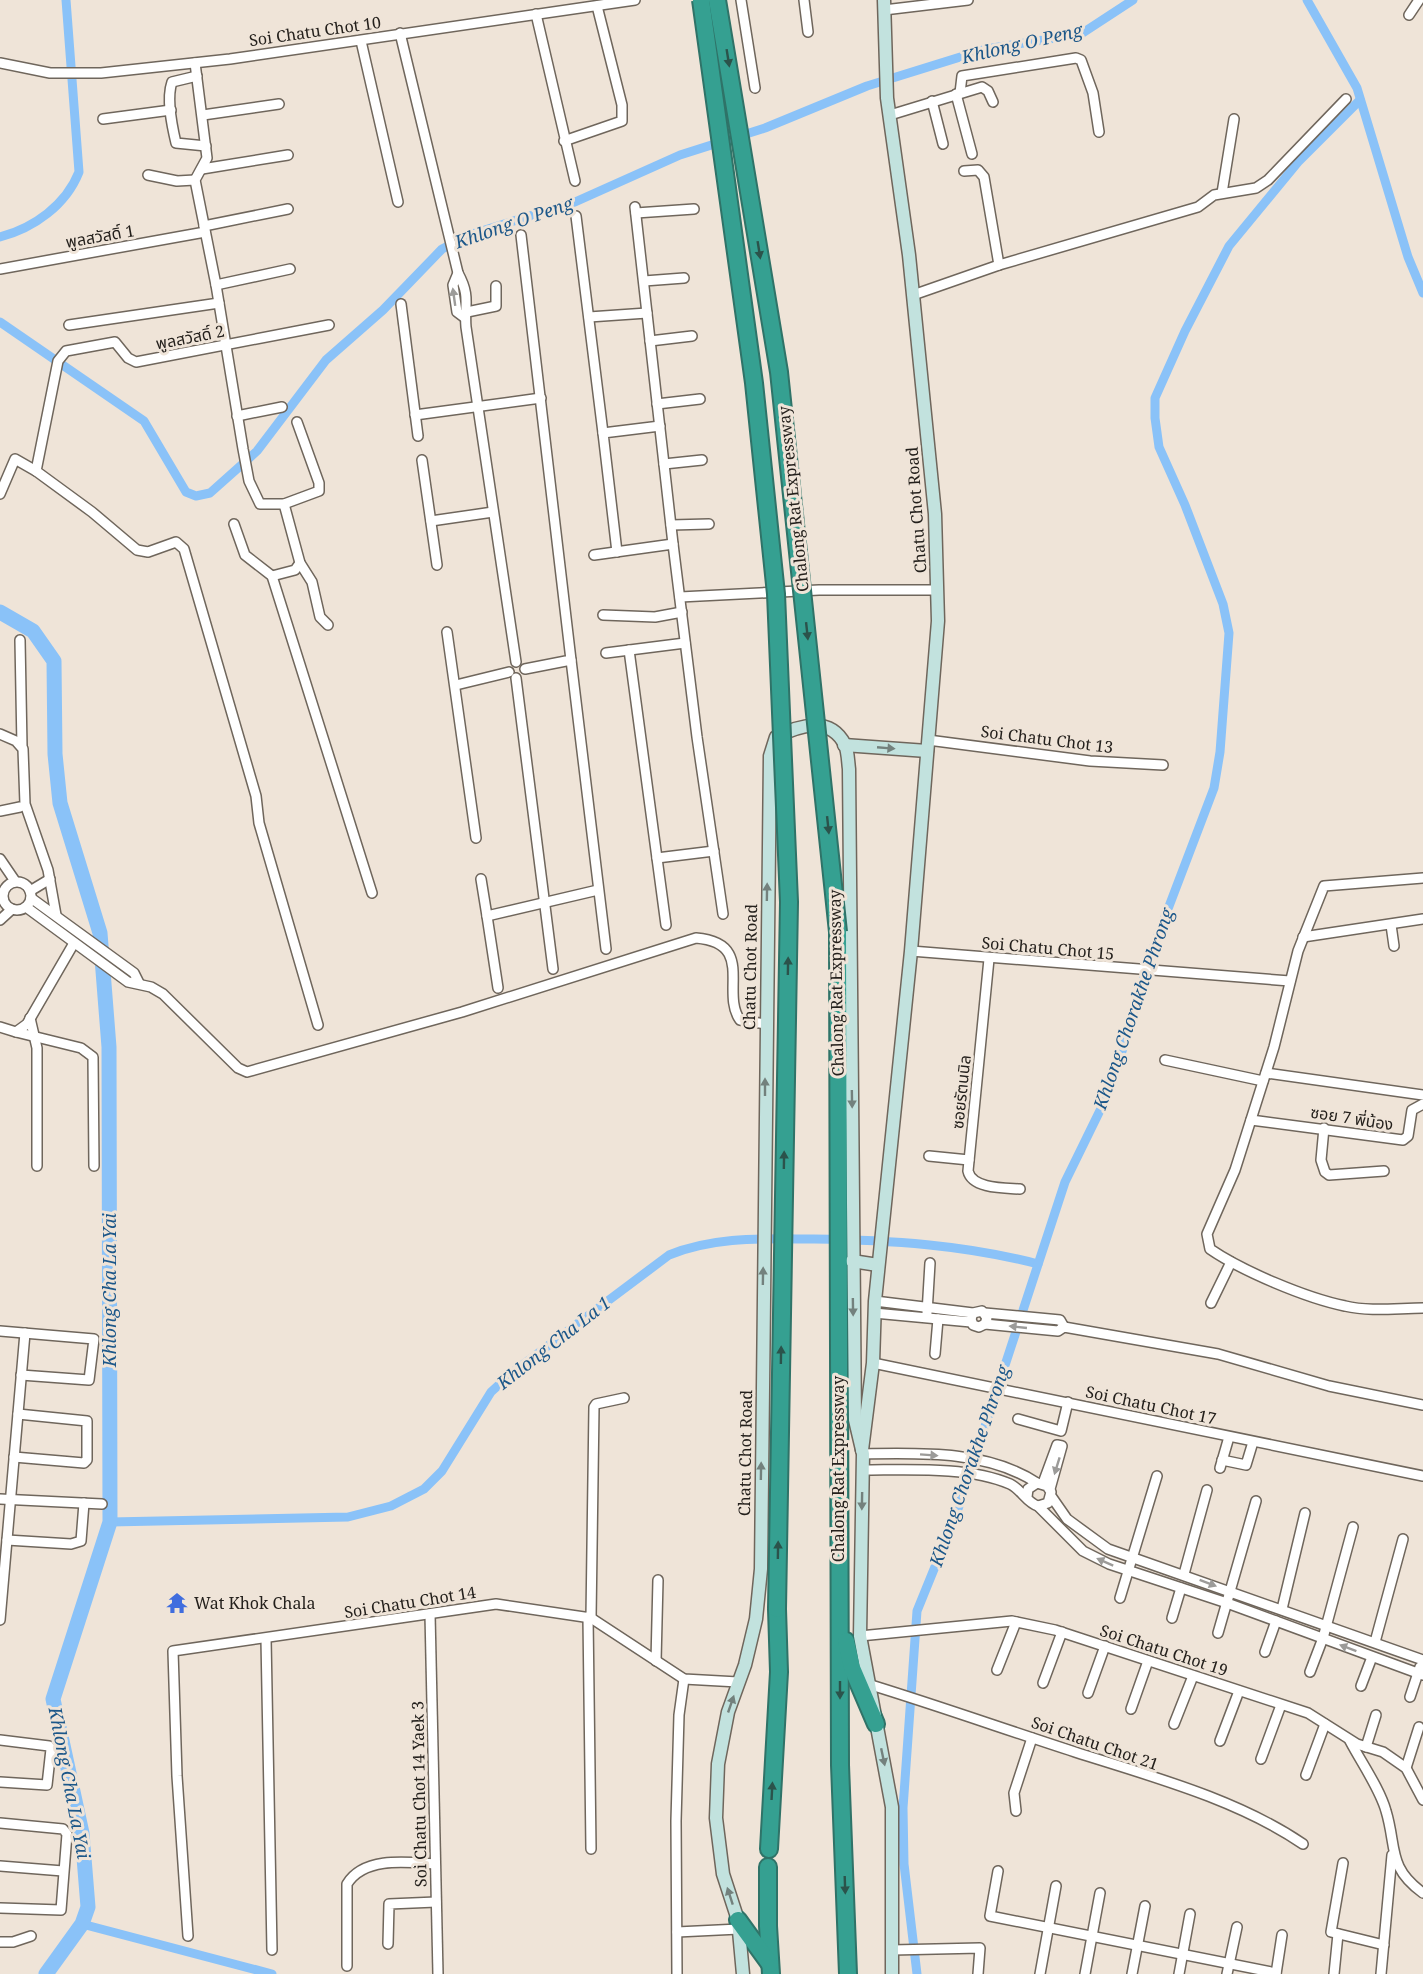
<svg xmlns="http://www.w3.org/2000/svg" width="1423" height="1974" font-family="'Noto Serif','Noto Sans Thai',serif">
<style>
.lines{fill:none;stroke-linecap:round;stroke-linejoin:round}
.canal{stroke:#8ac2f8;stroke-width:9}
.river{stroke:#8ac2f8;stroke-width:15}
.street-casing{stroke:#6f665c;stroke-width:12}
.secondary-casing{stroke:#6f665c;stroke-width:15}
.highway-casing{stroke:#2f7368;stroke-width:20}
.street{stroke:#fff;stroke-width:9}
.secondary{stroke:#c2e2de;stroke-width:12}
.highway{stroke:#35a091;stroke-width:16}
.highway-bridge-casing{stroke:#2f7368;stroke-width:20;stroke-linecap:butt}
.highway-bridge{stroke:#35a091;stroke-width:16}
.oneway{fill:#2b534b}
.oneway2{fill:#9c9b99}
.oneway3{fill:#73817d}
.labels{text-anchor:middle;stroke-width:6;stroke-linejoin:round;paint-order:stroke}
.street-label{font-size:16px;fill:#24201c;stroke:#efe4d8}
.poi-label{font-size:16px;fill:#24201c;stroke:#efe4d8;text-anchor:start}
.water-label{font-size:18px;font-style:italic;fill:#1c5789;stroke:#efe4d8}
</style>
<rect width="100%" height="100%" fill="#efe4d8"/>
<g class="lines">
<!-- canal -->
<g class="canal">
<polyline points="1307,0 1357,88 1408,257 1423,293"/>
<path d="M0,237c34,-9 66,-32 79,-65l-13,-172"/>
<polyline points="0,322 144,421 186,492 196,496 210,493 257,451 326,360 383,310 442,249 472,234 575,202 680,155 765,128 867,86 986,49 1081,34 1133,0"/>
<path d="M110,1522l238,-5 43,-11 33,-17 18,-18 49,-79 22,-20 156,-117c47,-19 96,-16 145,-16 76,1 151,6 224,25"/>
<polyline points="82,1924 272,1974"/>
<polyline points="917,1974 904,1864 903,1808 917,1611 956,1515 1065,1182 1111,1088 1152,951 1214,788 1220,752 1229,633 1223,604 1185,505 1159,447 1155,418 1155,398 1185,331 1229,246 1299,161 1360,100"/>
</g>
<!-- river -->
<polyline class="river" points="0,612 33,631 54,661 55,754 60,803 100,933 109,1047 110,1522 53,1699 82,1833 88,1907 82,1924 46,1974"/>
<defs>
<g id="street">
<polyline points="741,0 755,88"/>
<polyline points="804,0 808,32"/>
<polyline points="884,10 968,0"/>
<polyline points="536,14 575,181"/>
<polyline points="1409,15 1419,0"/>
<path d="M400,33l58,240c13,24 6,31 8,54l50,335"/>
<polyline points="361,41 398,202"/>
<polyline points="0,63 50,73 101,73 230,59 635,0"/>
<polyline points="195,63 207,158 195,180 216,285 243,449 249,481 260,504 284,504 319,491 319,483 297,422"/>
<path d="M197,76l-25,6c-6,17 0,44 4,61l30,3"/>
<polyline points="960,93 962,76 1076,58 1081,60 1093,93 1099,132"/>
<polyline points="956,94 972,154"/>
<polyline points="932,101 943,144"/>
<polyline points="203,115 279,104"/>
<polyline points="890,115 982,87 988,91 993,102"/>
<polyline points="103,119 171,110"/>
<polyline points="564,141 622,121 622,105 597,6"/>
<polyline points="202,169 288,155"/>
<polyline points="964,171 978,170 984,177 999,265"/>
<polyline points="148,175 177,181 195,180"/>
<polyline points="1222,193 1234,119"/>
<polyline points="635,207 673,544"/>
<polyline points="636,213 694,209"/>
<polyline points="576,216 603,433"/>
<polyline points="204,226 288,209"/>
<polyline points="521,235 571,660 525,669"/>
<polyline points="0,269 205,232"/>
<polyline points="458,273 453,285 457,312 465,318"/>
<polyline points="644,281 684,278"/>
<polyline points="216,285 290,269"/>
<polyline points="913,295 999,265 1198,207 1214,195 1256,188 1268,180 1346,99"/>
<polyline points="401,304 418,436"/>
<polyline points="467,312 496,306 496,286"/>
<polyline points="589,317 647,313"/>
<polyline points="69,325 219,303"/>
<polyline points="650,341 692,336"/>
<polyline points="657,404 700,399"/>
<polyline points="415,415 541,398"/>
<polyline points="237,416 282,407"/>
<polyline points="422,460 437,565"/>
<polyline points="664,464 702,460"/>
<polyline points="0,494 15,459 36,471"/>
<polyline points="284,504 300,563 312,582 320,617 328,625"/>
<polyline points="431,521 493,512"/>
<polyline points="234,524 245,555 272,576 372,893"/>
<polyline points="671,525 709,524"/>
<polyline points="617,552 603,433 660,426"/>
<polyline points="594,555 673,544 697,737 723,914"/>
<polyline points="272,576 295,570 300,563"/>
<polyline points="680,597 819,590 937,590"/>
<polyline points="603,615 655,617 682,612"/>
<polyline points="447,632 476,838"/>
<polyline points="20,640 22,747"/>
<polyline points="629,650 666,925"/>
<polyline points="606,653 685,643"/>
<polyline points="571,660 606,949"/>
<polyline points="516,678 553,969"/>
<polyline points="456,685 509,672"/>
<polyline points="0,734 16,741 23,749 25,804 48,870 56,915"/>
<polyline points="928,740 1090,761 1163,765"/>
<polyline points="0,811 20,807"/>
<polyline points="657,858 714,851"/>
<polyline points="0,859 15,881"/>
<path d="M1423,878l-99,8 -26,65 -24,96 -39,123 -28,64 3,15c32,22 96,49 135,57 25,6 53,2 78,2"/>
<polyline points="481,879 487,916 598,890"/>
<circle cx="17" cy="896" r="14"/>
<polyline points="30,891 50,879"/>
<polyline points="31,898 134,973 139,983"/>
<path d="M26,907l102,75 23,5 12,7 75,74 9,4 215,-60 234,-74c60,5 24,54 44,82l26,4"/>
<polyline points="487,916 498,988"/>
<polyline points="0,920 12,909"/>
<polyline points="1391,925 1394,946"/>
<polyline points="1303,937 1423,919"/>
<polyline points="911,951 1290,981"/>
<path d="M989,959l-21,212c4,18 37,17 52,18"/>
<polyline points="30,1018 37,1048 37,1166"/>
<polyline points="318,1025 259,823 256,796 184,549 176,542 148,552 137,550 92,512 36,471 58,361 66,351 115,342 128,358 136,362 329,325"/>
<polyline points="0,1027 16,1032 27,1024 74,943"/>
<polyline points="16,1032 81,1048 93,1057 94,1166"/>
<polyline points="1165,1060 1263,1081"/>
<polyline points="1266,1073 1423,1095"/>
<polyline points="1251,1120 1403,1140 1408,1136 1412,1110 1423,1104"/>
<polyline points="1324,1128 1321,1160 1325,1172 1329,1175 1384,1171"/>
<polyline points="929,1156 969,1160"/>
<polyline points="875,1301 973,1313 982,1311 987,1318 985,1324 979,1327 973,1325 971,1319 973,1313"/>
<polyline points="1211,1303 1231,1262"/>
<polyline points="874,1313 971,1322"/>
<polyline points="927,1313 930,1263"/>
<polyline points="985,1313 1060,1320 1064,1327"/>
<polyline points="985,1324 1058,1331 1064,1327 1218,1354 1329,1386 1423,1405"/>
<polyline points="0,1331 94,1339 89,1380 21,1375"/>
<polyline points="935,1354 938,1319"/>
<polyline points="873,1363 1423,1476"/>
<polyline points="1018,1419 1061,1431 1068,1402"/>
<path d="M863,1454c57,-1 124,-4 174,29"/>
<polyline points="14,1457 84,1463 87,1460 87,1421 18,1414"/>
<polyline points="1222,1460 1246,1465 1253,1442"/>
<polyline points="1220,1468 1229,1437"/>
<path d="M863,1470c44,0 105,-4 147,14 11,5 17,19 28,22l10,-3 3,-11 -4,-6 -10,-3 -9,6 -1,8"/>
<polyline points="1043,1483 1057,1445 1062,1446 1050,1489"/>
<polyline points="1051,1496 1067,1519 1108,1549 1423,1660"/>
<polyline points="0,1499 102,1504"/>
<polyline points="1038,1506 1083,1551 1109,1564 1227,1603 1423,1675"/>
<polyline points="7,1540 71,1544 81,1541 84,1503"/>
<polyline points="1184,1574 1207,1490"/>
<polyline points="1120,1598 1157,1476"/>
<polyline points="1282,1609 1305,1513"/>
<polyline points="430,1614 438,1974"/>
<polyline points="588,1617 591,1849"/>
<polyline points="591,1618 594,1407 596,1404 624,1398"/>
<polyline points="1172,1618 1181,1588"/>
<polyline points="0,1620 25,1333"/>
<polyline points="1218,1633 1256,1501"/>
<polyline points="860,1636 1012,1621 1055,1630 1308,1713 1357,1744 1383,1752 1406,1768 1423,1800"/>
<polyline points="266,1639 272,1950"/>
<polyline points="1375,1642 1403,1539"/>
<polyline points="1265,1652 1276,1621"/>
<polyline points="656,1661 658,1580"/>
<polyline points="997,1670 1016,1622"/>
<polyline points="1310,1672 1323,1638 1353,1527"/>
<polyline points="1043,1683 1062,1632"/>
<path d="M871,1685c68,21 136,45 204,67 75,24 162,47 228,92"/>
<polyline points="1361,1686 1372,1657"/>
<polyline points="1088,1693 1105,1646"/>
<polyline points="1410,1697 1420,1667"/>
<polyline points="1131,1709 1148,1661"/>
<polyline points="1174,1724 1193,1676"/>
<polyline points="0,1740 49,1746 51,1749 47,1785 0,1782"/>
<polyline points="1220,1741 1239,1691"/>
<path d="M1350,1741c11,21 30,48 36,70 11,36 1,56 37,82"/>
<polyline points="1366,1747 1376,1715"/>
<polyline points="1261,1759 1281,1705"/>
<polyline points="1406,1768 1419,1727"/>
<polyline points="1306,1775 1325,1724"/>
<polyline points="1016,1811 1014,1793 1032,1738"/>
<polyline points="0,1823 63,1829 67,1834 61,1910 0,1908"/>
<polyline points="1343,1863 1331,1932 1384,1945"/>
<polyline points="0,1866 63,1871"/>
<polyline points="998,1871 990,1916 1276,1973"/>
<polyline points="677,1932 739,1929"/>
<polyline points="188,1936 177,1776 173,1651 496,1604 591,1618 684,1679 738,1682"/>
<polyline points="0,1942 13,1942 31,1936"/>
<polyline points="388,1944 389,1904 436,1902"/>
<polyline points="892,1950 980,1948 978,1974"/>
<path d="M347,1966v-82c17,-28 61,-22 88,-20"/>
<polyline points="677,1974 676,1821 679,1715 684,1679"/>
<polyline points="1040,1974 1056,1886"/>
<polyline points="1085,1974 1100,1893"/>
<polyline points="1132,1974 1145,1906"/>
<polyline points="1179,1974 1190,1914"/>
<polyline points="1227,1974 1237,1927"/>
<polyline points="1276,1974 1282,1935"/>
<polyline points="1334,1974 1338,1934"/>
<polyline points="1381,1974 1392,1855"/>
</g>
<g id="secondary">
<polyline points="844,745 927,751"/>
<polyline points="852,1261 878,1265"/>
<polyline points="862,1450 873,1363 875,1301 911,951 938,621 935,514 909,255 887,98 884,0"/>
<path d="M743,1974l-5,-54 -15,-46 -7,-56 2,-54 10,-52 17,-47 11,-46 5,-50 9,-813 6,-19c22,-11 54,-22 69,8 3,6 3,17 4,24l6,651 8,34 -3,182 32,171v167"/>
</g>
<g id="highway">
<polyline points="838,932 840,1765 848,1974"/>
<polyline points="846,1641 852,1668 876,1724"/>
<polyline points="769,1849 779,1672 777,1609"/>
<polyline points="768,1867 768,1926 771,1974"/>
<polyline points="738,1920 770,1964"/>
</g>
</defs>
<!-- street casing -->
<use href="#street" class="street-casing"/>
<!-- secondary casing -->
<use href="#secondary" class="secondary-casing"/>
<!-- highway casing -->
<use href="#highway" class="highway-casing"/>
<!-- street -->
<use href="#street" class="street"/>
<!-- secondary -->
<use href="#secondary" class="secondary"/>
<!-- highway -->
<use href="#highway" class="highway"/>
<defs>
<g id="highway-bridge">
<polyline points="701,0 754,383 776,594 789,902 777,1609"/>
<polyline points="717,0 779,372 838,932"/>
</g>
</defs>
<!-- highway-bridge casing -->
<use href="#highway-bridge" class="highway-bridge-casing"/>
<!-- highway-bridge -->
<use href="#highway-bridge" class="highway-bridge"/>
</g>
<!-- one-way arrows -->
<defs><path id="oneway-solid" d="M-6-.8H1V-3.2L6.5 0L1 3.2V.8H-6Z" transform="scale(1.5)"/></defs>
<g class="oneway">
<use href="#oneway-solid" transform="translate(728 58) rotate(81)"/>
<use href="#oneway-solid" transform="translate(759 250) rotate(81)"/>
<use href="#oneway-solid" transform="translate(807 631) rotate(84)"/>
<use href="#oneway-solid" transform="translate(828 825) rotate(84)"/>
<use href="#oneway-solid" transform="translate(788 966) rotate(-89)"/>
<use href="#oneway-solid" transform="translate(784 1160) rotate(-89)"/>
<use href="#oneway-solid" transform="translate(781 1355) rotate(-89)"/>
<use href="#oneway-solid" transform="translate(778 1550) rotate(-89)"/>
<use href="#oneway-solid" transform="translate(840 1690) rotate(90)"/>
<use href="#oneway-solid" transform="translate(772 1791) rotate(-87)"/>
<use href="#oneway-solid" transform="translate(845 1885) rotate(88)"/>
</g>
<g class="oneway2">
<use href="#oneway-solid" transform="translate(454 297) rotate(-98)"/>
<use href="#oneway-solid" transform="translate(1018 1327) rotate(-174)"/>
<use href="#oneway-solid" transform="translate(929 1455) rotate(4)"/>
<use href="#oneway-solid" transform="translate(1057 1466) rotate(107)"/>
<use href="#oneway-solid" transform="translate(1105 1562) rotate(-156)"/>
<use href="#oneway-solid" transform="translate(1208 1583) rotate(21)"/>
<use href="#oneway-solid" transform="translate(1348 1648) rotate(-159)"/>
</g>
<g class="oneway3">
<use href="#oneway-solid" transform="translate(886 748) rotate(5)"/>
<use href="#oneway-solid" transform="translate(767 892) rotate(-89)"/>
<use href="#oneway-solid" transform="translate(765 1087) rotate(-90)"/>
<use href="#oneway-solid" transform="translate(852 1099) rotate(89)"/>
<use href="#oneway-solid" transform="translate(763 1276) rotate(-89)"/>
<use href="#oneway-solid" transform="translate(853 1307) rotate(89)"/>
<use href="#oneway-solid" transform="translate(761 1471) rotate(-89)"/>
<use href="#oneway-solid" transform="translate(862 1501) rotate(91)"/>
<use href="#oneway-solid" transform="translate(731 1704) rotate(-71)"/>
<use href="#oneway-solid" transform="translate(883 1757) rotate(78)"/>
<use href="#oneway-solid" transform="translate(730 1896) rotate(-108)"/>
</g>
<!-- icons -->
<defs>
<symbol id="temple-bare" viewBox="-9 -9 18 18"><path d="M0-6L5-2H3V0L6.5 2.5H4V6H1.5V3h-3V6H-4V2.5H-6.5L-3 0V-2H-5Z" fill="#406dde" stroke="#efe4d8" stroke-width="2.5" paint-order="stroke"/></symbol>
</defs>
<g fill-rule="evenodd">
<use href="#temple-bare" x="162" y="1588" width="30" height="30"/>
</g>
<g class="labels">
<!-- street labels -->
<g class="street-label">
<text transform="translate(315 31) rotate(-8)" y="6">Soi Chatu Chot 10</text>
<text transform="translate(100 236) rotate(-10)" y="6">พูลสวัสดิ์ 1</text>
<text transform="translate(190 337) rotate(-11)" y="6">พูลสวัสดิ์ 2</text>
<text transform="translate(793 499) rotate(-96)" y="6">Chalong Rat Expressway</text>
<text transform="translate(916 510) rotate(-94)" y="6">Chatu Chot Road</text>
<text transform="translate(1047 739) rotate(7)" y="6">Soi Chatu Chot 13</text>
<text transform="translate(1048 948) rotate(5)" y="6">Soi Chatu Chot 15</text>
<text transform="translate(750 967) rotate(-89)" y="6">Chatu Chot Road</text>
<text transform="translate(836 983) rotate(-91)" y="6">Chalong Rat Expressway</text>
<text transform="translate(961 1092) rotate(-84)" y="6">ซอยรัตนนิล</text>
<text transform="translate(1352 1118) rotate(9)" y="6">ซอย 7 พี่น้อง</text>
<text transform="translate(1151 1405) rotate(12)" y="6">Soi Chatu Chot 17</text>
<text transform="translate(745 1453) rotate(-89)" y="6">Chatu Chot Road</text>
<text transform="translate(838 1469) rotate(-90)" y="6">Chalong Rat Expressway</text>
<text transform="translate(410 1602) rotate(-9)" y="6">Soi Chatu Chot 14</text>
<text transform="translate(1164 1650) rotate(18)" y="6">Soi Chatu Chot 19</text>
<text transform="translate(1095 1743) rotate(19)" y="6">Soi Chatu Chot 21</text>
<text transform="translate(419 1794) rotate(-91)" y="6">Soi Chatu Chot 14 Yaek 3</text>
</g>
<!-- poi labels -->
<g class="poi-label">
<text x="194" y="1609">Wat Khok Chala</text>
</g>
<!-- water labels -->
<g class="water-label">
<text transform="translate(1022 44) rotate(-13)" y="6">Khlong O Peng</text>
<text transform="translate(514 223) rotate(-19)" y="6">Khlong O Peng</text>
<text transform="translate(1134 1009) rotate(-71)" y="6">Khlong Chorakhe Phrong</text>
<text transform="translate(110 1290) rotate(-90)" y="6">Khlong Cha La Yai</text>
<text transform="translate(554 1343) rotate(-38)" y="6">Khlong Cha La 1</text>
<text transform="translate(970 1466) rotate(-71)" y="6">Khlong Chorakhe Phrong</text>
<text transform="translate(69 1783) rotate(79)" y="6">Khlong Cha La Yai</text>
</g>
</g>
</svg>
